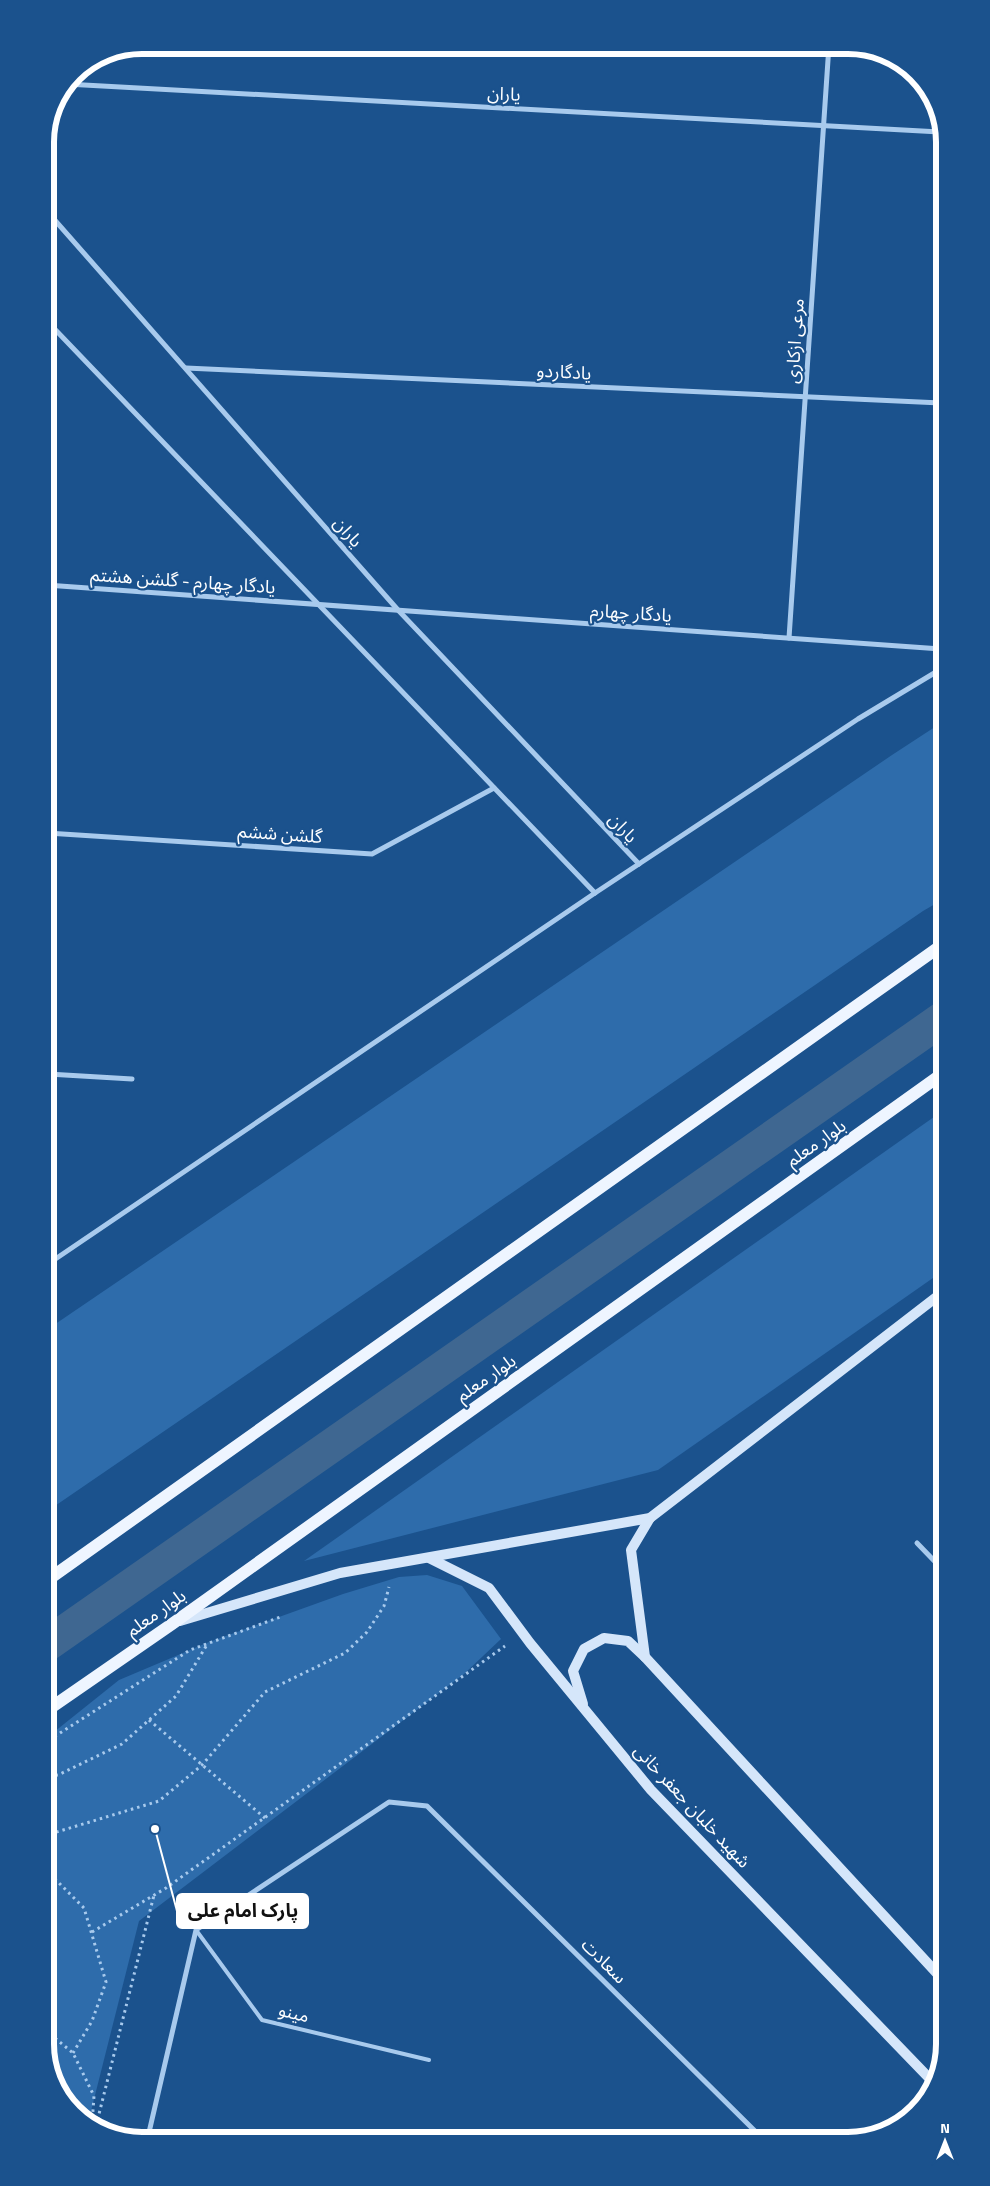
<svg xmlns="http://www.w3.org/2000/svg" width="990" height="2186" font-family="'Titillium Web','Noto Sans Arabic',sans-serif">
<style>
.green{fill:#2e6cab}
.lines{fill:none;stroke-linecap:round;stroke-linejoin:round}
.canal{stroke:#3f6791;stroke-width:34}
.path{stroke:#a8caed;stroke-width:3;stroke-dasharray:2.5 4;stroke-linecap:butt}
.lane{stroke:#a8caed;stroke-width:4}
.street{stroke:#a8caed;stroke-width:5}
.secondary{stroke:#d5e6fa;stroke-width:10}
.primary{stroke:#eef5ff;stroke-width:12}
.labels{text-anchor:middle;stroke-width:4.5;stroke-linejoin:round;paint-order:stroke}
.street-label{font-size:18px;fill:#fff;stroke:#1b528d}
.rim{fill:none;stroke:#fff;stroke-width:6}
.leader{fill:none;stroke:#fff;stroke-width:2}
.callout-dot{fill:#fff;stroke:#1b528d;stroke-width:2}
.callout{fill:#fff;stroke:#fff;stroke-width:2}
.callout-label{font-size:19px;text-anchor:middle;font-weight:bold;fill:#111}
</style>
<rect width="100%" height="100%" fill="#1b528d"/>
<!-- green -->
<g class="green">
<polygon points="941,723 942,900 923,911 49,1510 48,1329 892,755"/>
<polygon points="941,1112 943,1271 658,1470 304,1561"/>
<polygon points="427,1575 462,1586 501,1639 464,1674 139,1921 88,2123 83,2121 50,2075 49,1736 119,1680 209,1642 343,1594 399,1577"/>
</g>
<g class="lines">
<!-- canal -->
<polyline class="canal" points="49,1643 942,1019"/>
<!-- path -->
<g class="path">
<polyline points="149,1720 265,1818"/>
<polyline points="49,1740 190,1650 283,1616"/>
<polyline points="49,1776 58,1775 122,1744 176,1696 208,1643"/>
<polyline points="50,1834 159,1801 202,1765 265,1692 345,1653 367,1632 384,1606 389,1587"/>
<polyline points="50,1874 84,1908 106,1982 92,2021 73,2053"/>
<polyline points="92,1932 166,1888 505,1646"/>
<polyline points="50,2034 73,2053 94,2096 92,2124"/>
<polyline points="96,2126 154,1895"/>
</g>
<!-- lane -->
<polyline class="lane" points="196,1930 262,2020 429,2060"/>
<!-- street -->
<g class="street">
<polyline points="66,84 940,132"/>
<polyline points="45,209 398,610 639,864"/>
<polyline points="46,320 595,893"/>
<polyline points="186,368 941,403"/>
<polyline points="46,585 941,649"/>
<polyline points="789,638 829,45"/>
<polyline points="47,833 372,854 494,788"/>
<polyline points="48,1074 132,1079"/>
<polyline points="48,1264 595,893 858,719 941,669"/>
<polyline points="917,1543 944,1571"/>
<polyline points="149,2135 171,2141"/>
<polyline points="147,2141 196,1930 389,1802 427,1806 761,2137"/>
</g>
<!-- secondary -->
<g class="secondary">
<polyline points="650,1518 631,1550 645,1657 945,1982"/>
<polyline points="429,1558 489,1588 530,1643 651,1790 932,2081"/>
<polyline points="180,1621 340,1573 650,1518 943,1292"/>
<polyline points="583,1704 573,1671 584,1649 604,1638 628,1641 645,1657"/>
</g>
<!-- primary -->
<g class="primary">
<polyline points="49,1579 942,945"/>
<polyline points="49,1709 172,1624 942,1074"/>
</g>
</g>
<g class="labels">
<!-- street labels -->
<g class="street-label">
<text transform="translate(504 94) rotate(3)" y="6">یاران</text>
<text transform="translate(795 341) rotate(-86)" y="6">مرعی ازکاری</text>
<text transform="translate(564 372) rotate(3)" y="6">یادگار‌دو</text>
<text transform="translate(348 532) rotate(49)" y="6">یاران</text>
<text transform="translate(183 581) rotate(4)" y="6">یادگار چهارم - گلشن هشتم</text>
<text transform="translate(631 613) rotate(4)" y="6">یادگار چهارم</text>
<text transform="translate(623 828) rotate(47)" y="6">یاران</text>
<text transform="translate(280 834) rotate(4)" y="6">گلشن ششم</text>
<text transform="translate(816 1143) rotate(-35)" y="6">بلوار معلم</text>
<text transform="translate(486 1378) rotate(-35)" y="6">بلوار معلم</text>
<text transform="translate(156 1613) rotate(-35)" y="6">بلوار معلم</text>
<text transform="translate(692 1806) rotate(47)" y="6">شهید خلبان جعفر خانی</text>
<text transform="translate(604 1961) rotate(45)" y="6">سعادت</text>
<text transform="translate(294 2013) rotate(14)" y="6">مینو</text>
</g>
</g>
<!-- crop -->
<path d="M0 0H990V2186H0ZM142 54H848A88 88 0 0 1 936 142V2044A88 88 0 0 1 848 2132H142A88 88 0 0 1 54 2044V142A88 88 0 0 1 142 54Z" fill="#1b528d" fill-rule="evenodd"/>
<path class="rim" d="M142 54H848A88 88 0 0 1 936 142V2044A88 88 0 0 1 848 2132H142A88 88 0 0 1 54 2044V142A88 88 0 0 1 142 54Z"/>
<!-- callouts -->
<path class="leader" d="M155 1829L177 1911"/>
<circle class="callout-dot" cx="155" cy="1829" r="5"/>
<rect class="callout" x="177" y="1894" width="131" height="34" rx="5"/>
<g class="callout-label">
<text x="243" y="1917">پارک امام علی</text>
</g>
<!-- north arrow -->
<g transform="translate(945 2141)" stroke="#1b528d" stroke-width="4" paint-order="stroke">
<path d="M0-4L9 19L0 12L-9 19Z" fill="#ffffff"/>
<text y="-8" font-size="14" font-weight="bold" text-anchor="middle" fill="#ffffff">N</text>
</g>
</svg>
